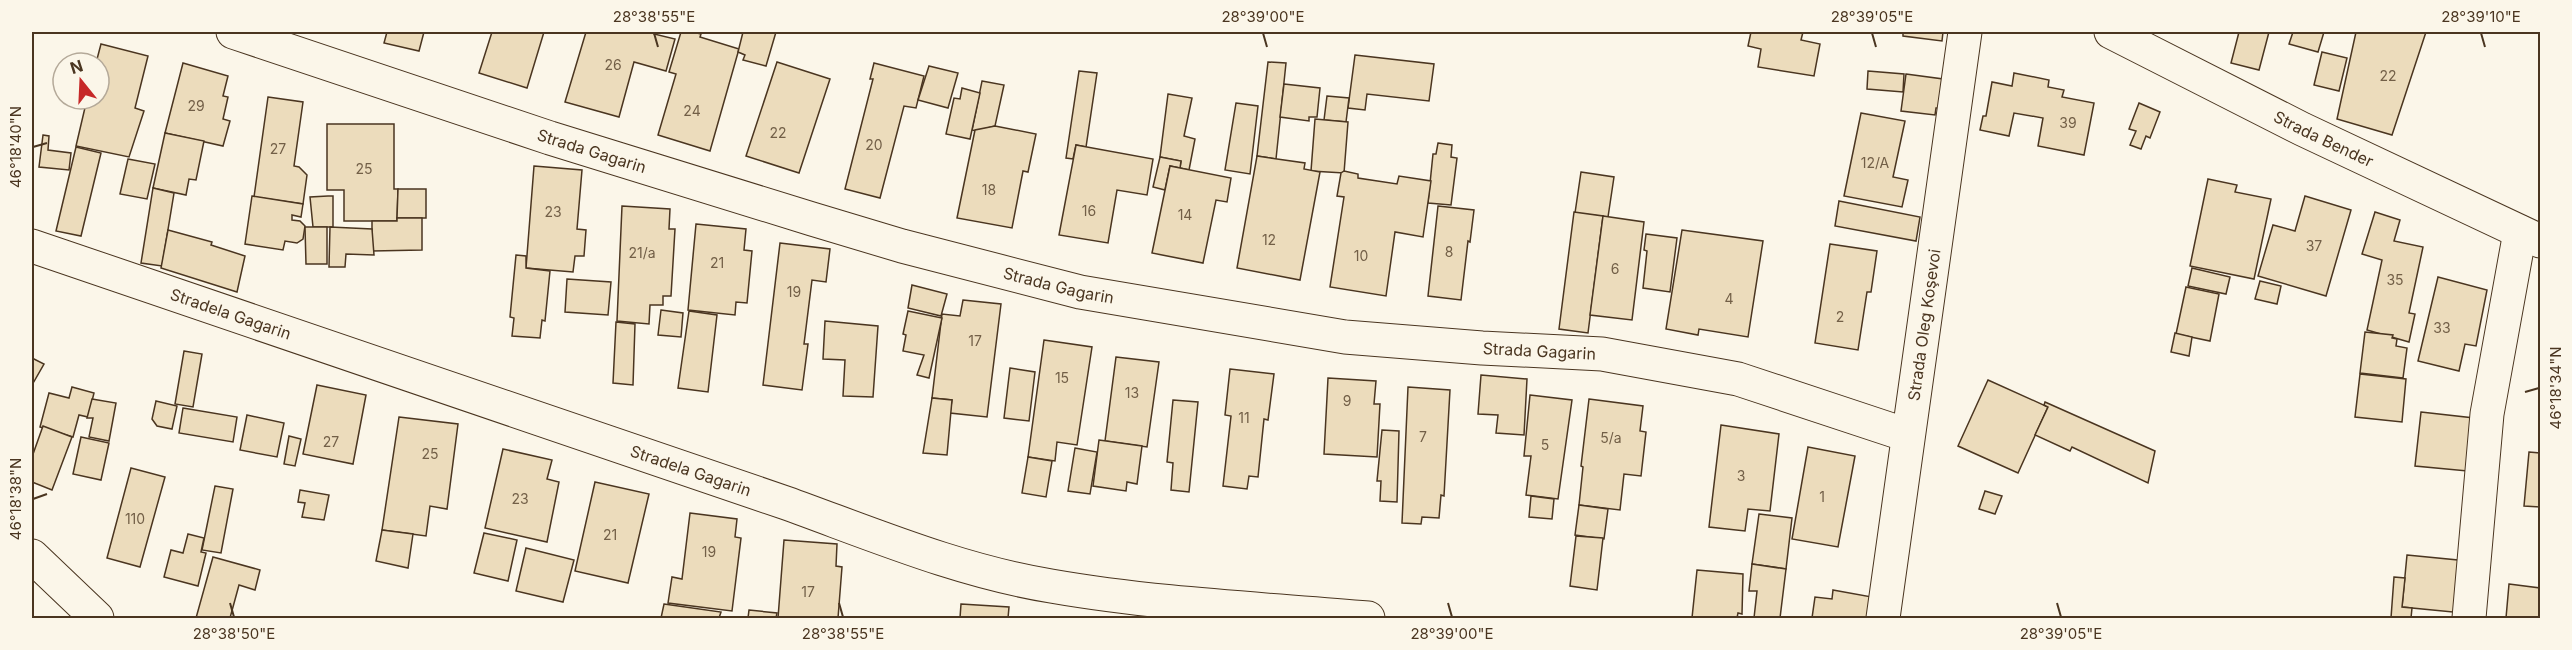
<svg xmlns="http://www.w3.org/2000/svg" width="2572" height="650" font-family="Inter,sans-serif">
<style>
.building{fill:#ecdcbc;stroke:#4a3520;stroke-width:1.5}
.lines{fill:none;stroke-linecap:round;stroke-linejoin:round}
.street-casing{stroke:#4a3520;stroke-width:35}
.street{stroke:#fbf6e9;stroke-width:33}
.ticks{fill:none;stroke:#4a3520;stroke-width:2}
.labels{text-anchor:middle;stroke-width:4.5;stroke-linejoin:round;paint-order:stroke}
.number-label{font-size:14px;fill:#725f47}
.street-label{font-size:16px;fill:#4a3520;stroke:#fbf6e9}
.neatline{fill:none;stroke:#4a3520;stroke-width:2}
.ticks-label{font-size:15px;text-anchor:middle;fill:#4a3520}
</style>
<rect width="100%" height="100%" fill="#fbf6e9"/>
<!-- building -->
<g class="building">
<polygon points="387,32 424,32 419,51 384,43"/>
<polygon points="492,32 544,32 527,88 479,73"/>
<polygon points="586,32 654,32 654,34 675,39 666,71 634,62 619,117 565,102"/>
<polygon points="681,32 693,32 701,34 700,37 739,49 710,151 658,135 676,74 669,72"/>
<polygon points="743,32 776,32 766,66 743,60 745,55 738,52"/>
<polygon points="1751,32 1803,32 1801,40 1820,44 1814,76 1758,67 1761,49 1748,46"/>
<polygon points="1903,32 1943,32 1942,41 1903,36"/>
<polygon points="2239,32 2269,32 2259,70 2231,63"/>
<polygon points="2293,32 2324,32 2318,52 2289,44"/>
<polygon points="2356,32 2426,32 2392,135 2337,119"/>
<polygon points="101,44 148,56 135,108 144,111 129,157 76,146 87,99 99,99 99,63 96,63"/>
<polygon points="2322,52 2347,58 2339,91 2314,85"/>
<polygon points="1355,55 1434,64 1429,101 1367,94 1365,110 1348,108"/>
<polygon points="777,62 830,79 799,173 746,156"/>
<polygon points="1268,62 1286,63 1276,159 1257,156"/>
<polygon points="183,63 228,76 223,96 228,97 223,119 230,121 223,146 165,133"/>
<polygon points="874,63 924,76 916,108 904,106 880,198 845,189 873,79 870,79"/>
<polygon points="929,66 958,73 948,108 918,100"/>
<polygon points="1079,71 1097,73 1086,147 1076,145 1073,159 1066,158"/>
<polygon points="1868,71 1904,74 1903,92 1867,89"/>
<polygon points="2014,73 2049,80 2048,87 2064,90 2062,97 2094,103 2084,155 2038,146 2043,118 2014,113 2009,136 1980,130 1983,116 1986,116 1992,82 2012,86"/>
<polygon points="1906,74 1943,79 1939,108 1936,108 1935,115 1901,111"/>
<polygon points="982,81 1004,85 995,126 976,131 972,130"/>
<polygon points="1284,84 1320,88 1317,117 1309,117 1309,121 1280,117"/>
<polygon points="962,88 980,93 970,139 946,134 954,98 960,99"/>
<polygon points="1168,94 1192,98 1184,136 1195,139 1189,170 1180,168 1181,161 1160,157"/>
<polygon points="1327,96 1349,98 1346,122 1324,120"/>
<polygon points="268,97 303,102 294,166 299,167 307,175 303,204 254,197"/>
<polygon points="1236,103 1258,106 1250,174 1225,170"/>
<polygon points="2139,103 2160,112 2150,138 2146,136 2141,149 2130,145 2136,131 2129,129"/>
<polygon points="1861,113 1905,121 1893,177 1908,180 1902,207 1844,196"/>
<polygon points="1315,119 1348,122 1344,173 1311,171"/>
<polygon points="327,124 394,124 394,189 398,189 397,221 344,221 344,190 327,190"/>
<polygon points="995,126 1036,134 1028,172 1023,171 1012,228 957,218 975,130"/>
<polygon points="165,133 204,141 196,180 189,179 186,195 153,188"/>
<polygon points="43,135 49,136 48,150 71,153 69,170 39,167"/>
<polygon points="1438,143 1452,145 1451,157 1457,158 1451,205 1428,203 1433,154 1436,154"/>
<polygon points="1076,145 1153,159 1147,195 1117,190 1108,243 1059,235"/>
<polygon points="76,147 101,153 81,236 56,231"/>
<polygon points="1257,156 1305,163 1304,169 1320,172 1300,280 1237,268"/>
<polygon points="1160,157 1181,161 1180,168 1170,166 1165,190 1153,187"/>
<polygon points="128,159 155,164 147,199 120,194"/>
<polygon points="534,166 582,170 577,229 586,230 584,256 575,256 573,272 526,268"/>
<polygon points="1170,166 1231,178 1227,202 1216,200 1203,263 1152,253"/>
<polygon points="1344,171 1358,174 1358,178 1397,184 1399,176 1431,181 1423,237 1395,232 1386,296 1330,287 1344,197 1337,196 1341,173"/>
<polygon points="1581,172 1614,177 1608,217 1575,213"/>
<polygon points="2208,179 2237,185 2235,192 2271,199 2254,279 2190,266"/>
<polygon points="153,188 174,193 162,266 141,263"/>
<polygon points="398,189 426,189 426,218 397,218"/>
<polygon points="252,196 303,204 301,217 292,215 292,220 300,221 305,226 303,239 297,243 285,241 283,250 245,244"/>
<polygon points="328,196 333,196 333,227 313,227 310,197"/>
<polygon points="2305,196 2351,210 2326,296 2258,276 2273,225 2295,231"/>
<polygon points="1839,201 1920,217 1916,241 1835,226"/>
<polygon points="622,206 670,209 669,229 675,229 671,296 663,296 663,305 650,305 649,324 617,321"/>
<polygon points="1438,206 1474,210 1470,242 1468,241 1461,300 1428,296"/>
<polygon points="1574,212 1603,216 1588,333 1559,329"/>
<polygon points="2375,212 2400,220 2394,241 2423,247 2409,313 2415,314 2409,342 2367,330 2382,260 2362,254"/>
<polygon points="1603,216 1644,222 1632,320 1590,315"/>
<polygon points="397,218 422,218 422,250 372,251 372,221 397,221"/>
<polygon points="696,224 746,229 744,250 752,251 747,303 736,302 735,315 688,310"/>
<polygon points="305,227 327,227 327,264 306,264"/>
<polygon points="330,227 372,229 374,255 346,254 345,267 329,267"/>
<polygon points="168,230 212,242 211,245 245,256 237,292 161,268"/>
<polygon points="1682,230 1763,241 1748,337 1699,329 1698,335 1666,329"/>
<polygon points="1646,234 1677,238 1670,292 1643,288 1647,251 1644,250"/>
<polygon points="780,243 830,249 826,282 812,280 804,344 808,344 802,390 763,385"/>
<polygon points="1830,244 1877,251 1871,292 1867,292 1858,350 1815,343"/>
<polygon points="516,255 526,256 526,268 550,271 545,321 542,320 540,338 512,336 514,318 510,317"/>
<polygon points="2192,268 2230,277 2226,294 2188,286"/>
<polygon points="2438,277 2487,290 2476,346 2465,344 2459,371 2418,361"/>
<polygon points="567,279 611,282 608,315 565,312"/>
<polygon points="2260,281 2281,286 2277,304 2255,299"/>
<polygon points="912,285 947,294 941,316 908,308"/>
<polygon points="2186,287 2219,294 2210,341 2176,334"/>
<polygon points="963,300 1001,304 987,417 950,413 952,400 932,398 942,314 960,316"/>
<polygon points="661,310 683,313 681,337 658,335"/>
<polygon points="689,311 717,315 708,392 678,388"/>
<polygon points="908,311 942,318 929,378 917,375 924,355 903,351 906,335 903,334"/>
<polygon points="825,321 878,326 873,397 843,396 845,360 823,359"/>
<polygon points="616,322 635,324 633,385 613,383"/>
<polygon points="2365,332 2393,335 2392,338 2397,339 2396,346 2407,348 2403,378 2360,373"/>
<polygon points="2175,333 2192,337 2189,356 2171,352"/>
<polygon points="1044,340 1092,347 1077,445 1057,442 1055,461 1028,457"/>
<polygon points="184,351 202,354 193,407 175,404"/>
<polygon points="1116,357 1159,362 1147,447 1105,441"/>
<polygon points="32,358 44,364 32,385"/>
<polygon points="1010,368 1035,372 1029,421 1004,418"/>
<polygon points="1230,369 1274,374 1268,420 1264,419 1258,477 1249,476 1247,489 1223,486 1231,416 1225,415"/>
<polygon points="2360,374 2406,379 2402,422 2355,417"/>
<polygon points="1481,375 1527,379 1524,435 1496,433 1498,415 1478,414"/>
<polygon points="1328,378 1376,381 1374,404 1380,404 1377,457 1324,454"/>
<polygon points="1988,380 2048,407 2018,473 1958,446"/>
<polygon points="317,385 366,395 353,464 303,454"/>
<polygon points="72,387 94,393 88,417 79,415 73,437 40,427 49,393 69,398"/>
<polygon points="1408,387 1450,390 1444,496 1441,495 1439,518 1422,517 1421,524 1402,523"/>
<polygon points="1530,395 1572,400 1558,499 1526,495 1531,456 1524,456"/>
<polygon points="932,398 952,400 947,455 923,453"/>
<polygon points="92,399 116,403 109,441 89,437 93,418 87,418"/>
<polygon points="1589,399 1643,406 1640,431 1646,432 1641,476 1624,474 1620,510 1579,505 1583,467 1581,466"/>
<polygon points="1173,400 1198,402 1189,492 1171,490 1173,463 1167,462"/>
<polygon points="156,401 177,406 172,429 157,426 152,419"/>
<polygon points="2045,402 2155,451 2148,483 2072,447 2070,451 2035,435 2048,407 2044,405"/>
<polygon points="183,408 237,417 233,442 179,433"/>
<polygon points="2421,412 2483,419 2478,472 2415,466"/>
<polygon points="247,415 284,423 277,457 240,450"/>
<polygon points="399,417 458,424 447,509 430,506 426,536 382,530"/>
<polygon points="1721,425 1779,434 1770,511 1748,509 1745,531 1709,527"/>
<polygon points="43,426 72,437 52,490 32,482 32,457"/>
<polygon points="1382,430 1399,431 1397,502 1380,501 1381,481 1377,481"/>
<polygon points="289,436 301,439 295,466 284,464"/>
<polygon points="81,437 109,443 101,480 73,474"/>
<polygon points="1099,440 1142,446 1137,484 1127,482 1126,491 1093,486"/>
<polygon points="1808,447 1855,456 1838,547 1792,539"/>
<polygon points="1075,448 1097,452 1090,494 1068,491"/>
<polygon points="503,449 552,460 547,479 559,482 547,542 485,528"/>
<polygon points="2529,452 2540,453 2540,507 2524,506"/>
<polygon points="1028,457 1052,461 1046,497 1022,493"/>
<polygon points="131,468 165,477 140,567 107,558"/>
<polygon points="595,482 649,494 628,583 575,571"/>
<polygon points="215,486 233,489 221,553 202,550"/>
<polygon points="300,490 329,495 324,520 302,517 305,503 298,502"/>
<polygon points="1985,491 2002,496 1995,514 1979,509"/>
<polygon points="1531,496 1554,499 1552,519 1529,517"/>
<polygon points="1579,505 1608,509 1604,539 1575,535"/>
<polygon points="690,513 737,519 735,537 741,538 732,611 668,603 672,577 682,579"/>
<polygon points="1759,514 1792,518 1786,569 1752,564"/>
<polygon points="382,530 413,534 408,568 376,561"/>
<polygon points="484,533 517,540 508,581 474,573"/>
<polygon points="188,534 204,538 201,552 206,553 198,586 164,577 171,550 183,553"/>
<polygon points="1576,536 1603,538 1597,590 1570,586"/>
<polygon points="784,540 837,544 836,566 842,567 838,618 778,618"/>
<polygon points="526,548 574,560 563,602 516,591"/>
<polygon points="2407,555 2468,561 2463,613 2402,607"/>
<polygon points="213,557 260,570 255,590 239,585 230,618 196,618"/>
<polygon points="1752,564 1786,569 1780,618 1754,618 1757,591 1749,591"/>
<polygon points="1697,570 1743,574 1742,614 1738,613 1737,618 1692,618"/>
<polygon points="2394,577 2405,578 2402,607 2412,608 2411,618 2391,618"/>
<polygon points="2509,584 2540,588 2540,618 2506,618"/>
<polygon points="1833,590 1872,597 1869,618 1812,618 1815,597 1832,599"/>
<polygon points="664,604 721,612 719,618 661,618"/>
<polygon points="961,604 1009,607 1008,618 960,618"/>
<polygon points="749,610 777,613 776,618 748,618"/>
</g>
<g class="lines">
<defs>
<g id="street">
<path id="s1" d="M233,32l317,106 262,81 90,27 178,46 265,45 137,11 120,6 136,25 169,56"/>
<path id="s2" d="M2111,32l191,97 238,112"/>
<path id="s3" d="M32,246l754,257c86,31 173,68 265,83 103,18 212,23 317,32"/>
<polyline points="32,556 97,618"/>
<path id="s4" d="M1883,618l82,-586"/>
<polyline points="2469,618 2487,414 2520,232"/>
</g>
</defs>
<!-- street casing -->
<use href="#street" class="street-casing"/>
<!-- street -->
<use href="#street" class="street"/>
</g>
<!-- ticks -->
<path class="ticks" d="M654,33l4,14M1263,33l4,14M1872,33l4,14M2481,33l4,14M33,147l14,-4M2525,392l14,-4M33,499l14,-5M230,603l4,14M839,603l4,14M1448,603l4,14M2057,603l4,14"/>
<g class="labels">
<!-- number labels -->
<g class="number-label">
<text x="613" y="70">26</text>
<text x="2388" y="81">22</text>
<text x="196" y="111">29</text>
<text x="692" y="116">24</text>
<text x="2068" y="128">39</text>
<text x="778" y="138">22</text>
<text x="874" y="150">20</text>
<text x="278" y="154">27</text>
<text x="1875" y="168">12/A</text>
<text x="364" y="174">25</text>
<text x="989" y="195">18</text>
<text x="1089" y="216">16</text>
<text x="553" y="217">23</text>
<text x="1185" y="220">14</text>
<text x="1269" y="245">12</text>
<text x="2314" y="251">37</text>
<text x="1449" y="257">8</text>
<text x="642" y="258">21/a</text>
<text x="1361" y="261">10</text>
<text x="717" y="268">21</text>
<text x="1615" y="274">6</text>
<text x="2395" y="285">35</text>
<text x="794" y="297">19</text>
<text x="1729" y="304">4</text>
<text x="1840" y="322">2</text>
<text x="2442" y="333">33</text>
<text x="975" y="346">17</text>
<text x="1062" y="383">15</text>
<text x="1132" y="398">13</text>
<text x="1347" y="406">9</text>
<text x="1244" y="423">11</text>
<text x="1423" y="442">7</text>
<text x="1611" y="443">5/a</text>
<text x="331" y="447">27</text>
<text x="1545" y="450">5</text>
<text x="430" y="459">25</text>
<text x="1741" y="481">3</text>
<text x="1822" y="502">1</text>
<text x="520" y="504">23</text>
<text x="135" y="524">110</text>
<text x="610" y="540">21</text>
<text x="709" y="557">19</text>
<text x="808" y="597">17</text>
</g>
<!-- street labels -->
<g class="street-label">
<text dy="6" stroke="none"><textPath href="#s2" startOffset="238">Strada Bender</textPath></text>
<text dy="6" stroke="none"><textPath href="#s1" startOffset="378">Strada Gagarin</textPath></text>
<text dy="6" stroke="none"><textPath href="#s1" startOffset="864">Strada Gagarin</textPath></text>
<text dy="6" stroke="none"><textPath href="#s3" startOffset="210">Stradela Gagarin</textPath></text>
<text dy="6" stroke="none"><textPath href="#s4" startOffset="296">Strada Oleg Koşevoi</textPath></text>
<text dy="6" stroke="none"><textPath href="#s1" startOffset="1350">Strada Gagarin</textPath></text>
<text dy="6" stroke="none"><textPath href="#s3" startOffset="696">Stradela Gagarin</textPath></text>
</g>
</g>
<!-- border -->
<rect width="2572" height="650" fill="none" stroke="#fbf6e9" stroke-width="66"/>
<!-- north arrow -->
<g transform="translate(81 81) rotate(342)"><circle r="28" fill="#fbf6e9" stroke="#b4a999" stroke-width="1.5"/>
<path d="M0-4.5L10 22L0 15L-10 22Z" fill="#c62828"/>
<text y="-9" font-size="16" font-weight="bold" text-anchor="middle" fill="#4a3520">N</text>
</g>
<rect x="33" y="33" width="2506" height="584" class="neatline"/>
<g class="ticks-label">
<text x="654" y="22">28°38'55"E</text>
<text x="1263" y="22">28°39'00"E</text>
<text x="1872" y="22">28°39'05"E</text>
<text x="2481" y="22">28°39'10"E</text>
<text transform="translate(16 147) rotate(-90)" y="5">46°18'40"N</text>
<text transform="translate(2556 388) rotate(-90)" y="5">46°18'34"N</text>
<text transform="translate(16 499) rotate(-90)" y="5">46°18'38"N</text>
<text x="234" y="639">28°38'50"E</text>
<text x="843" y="639">28°38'55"E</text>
<text x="1452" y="639">28°39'00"E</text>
<text x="2061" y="639">28°39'05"E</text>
</g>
</svg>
